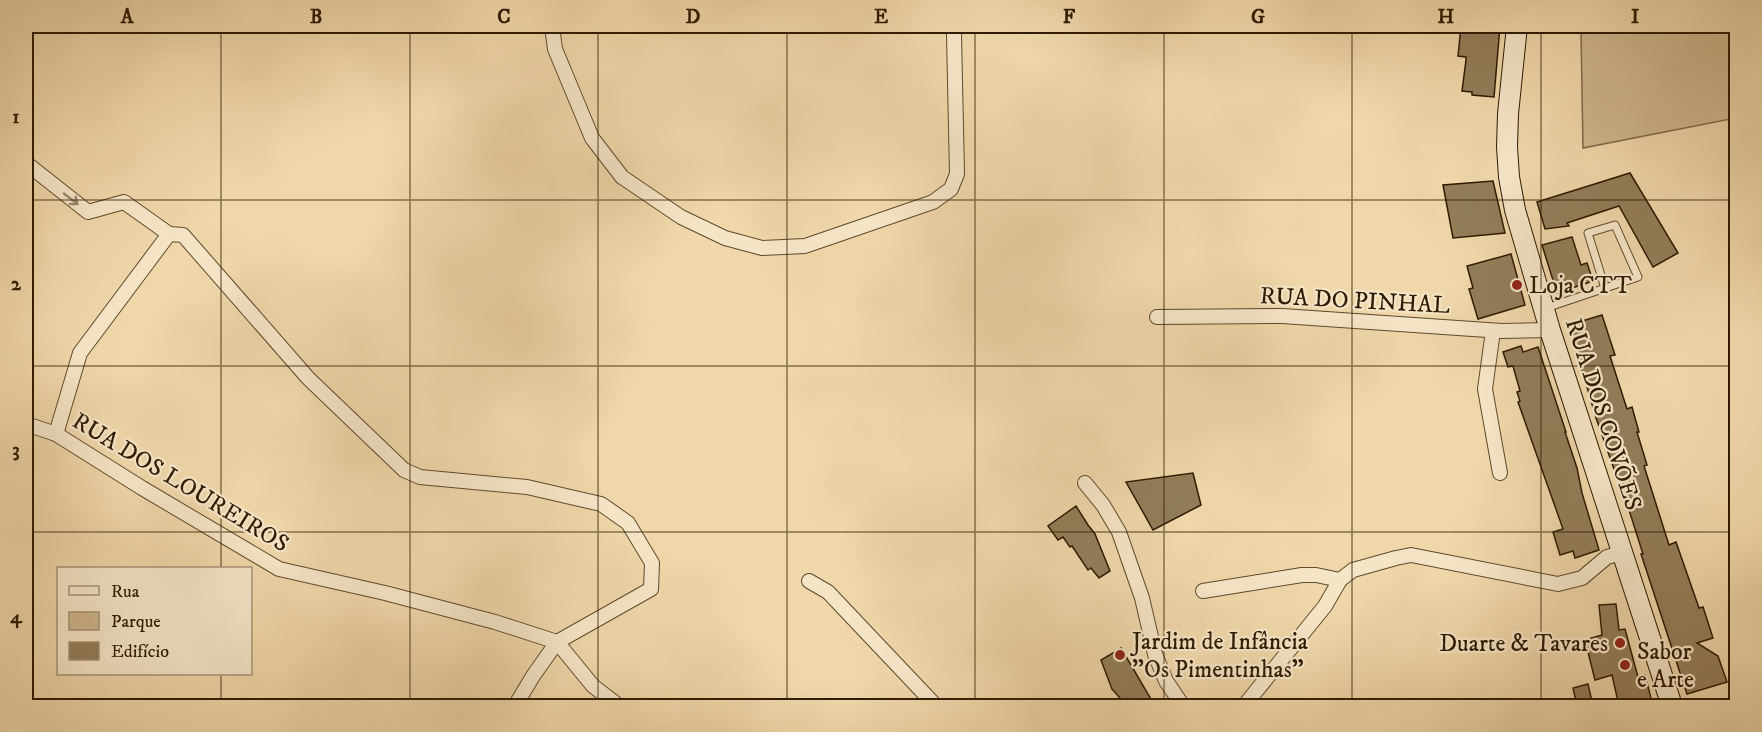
<svg xmlns="http://www.w3.org/2000/svg" width="1762" height="732" font-family="'IM FELL DW Pica',serif">
<style>
.green{fill:#ceb78d;stroke:#7e6948;stroke-width:1.5}
.building{fill:#927d59;stroke:#2d1b02;stroke-width:1.5}
.lines{fill:none;stroke-linecap:round;stroke-linejoin:round}
.lane-casing{stroke:#5e4a2c;stroke-width:9}
.street-casing{stroke:#5e4a2c;stroke-width:16}
.secondary-casing{stroke:#2d1b02;stroke-width:22}
.lane{stroke:#f5e5c7;stroke-width:7}
.street{stroke:#f5e5c7;stroke-width:14}
.secondary{stroke:#f5e5c7;stroke-width:20}
.oneway{stroke:#9b8a6e}
.grid{fill:none;stroke:#2d1b02;stroke-width:1.5;stroke-opacity:0.55}
.poi-dot{fill:#8f2418;stroke:#f5e5c7;stroke-width:2}
.labels{text-anchor:middle;stroke-width:4.5;stroke-linejoin:round;paint-order:stroke}
.poi-label{font-size:24px;fill:#2d1b02;stroke:#f5e5c7;text-anchor:start}
.street-label{font-size:24px;fill:#2d1b02;stroke:#f5e5c7}
.neatline{fill:none;stroke:#2d1b02;stroke-width:2}
.grid-label{font-size:20px;text-anchor:middle;font-weight:bold;fill:#2d1b02}
</style>
<rect width="100%" height="100%" fill="#efd7a9"/>
<filter id="stains"><feTurbulence type="fractalNoise" baseFrequency=".00333" numOctaves="4"/><feColorMatrix values="0 0 0 0 .2 0 0 0 0 .09 0 0 0 0 .02 0 0 0 .5 -.17"/></filter>
<radialGradient id="worn" r=".72"><stop offset=".6" stop-color="#630" stop-opacity="0"/><stop offset="1" stop-color="#630" stop-opacity=".3"/></radialGradient>
<!-- green -->
<polygon class="green" points="1583,26 1736,26 1736,118 1583,148 1581,31"/>
<!-- building -->
<g class="building">
<polygon points="1461,26 1500,26 1494,97 1472,95 1472,92 1462,91 1466,60 1466,57 1458,56"/>
<polygon points="1630,173 1678,253 1653,267 1619,206 1567,223 1569,226 1545,229 1537,202"/>
<polygon points="1493,181 1505,233 1453,238 1443,185"/>
<polygon points="1572,237 1581,265 1587,263 1593,281 1557,293 1542,245"/>
<polygon points="1511,254 1525,305 1478,319 1469,289 1473,288 1467,266"/>
<polygon points="1602,315 1615,355 1610,356 1627,409 1632,407 1639,432 1637,432 1647,465 1644,466 1669,545 1676,542 1699,608 1703,607 1713,638 1697,643 1718,656 1727,682 1687,694 1641,554 1643,554 1616,469 1614,469 1596,418 1569,325"/>
<polygon points="1521,346 1523,352 1538,347 1566,432 1565,432 1577,468 1582,493 1599,550 1575,558 1573,551 1560,555 1553,532 1563,529 1518,402 1520,401 1517,392 1520,391 1513,366 1508,367 1503,352"/>
<polygon points="1193,473 1201,505 1153,530 1126,482"/>
<polygon points="1076,506 1088,525 1095,534 1110,571 1099,578 1091,568 1088,570 1072,546 1070,547 1063,537 1058,540 1048,526"/>
<polygon points="1616,604 1619,630 1625,629 1638,677 1645,675 1653,706 1619,706 1612,675 1595,680 1585,640 1602,635 1599,605"/>
<polygon points="1121,648 1155,706 1127,706 1112,689 1101,660"/>
<polygon points="1588,684 1593,706 1577,706 1573,688"/>
</g>
<g class="lines">
<defs>
<polyline id="lane" points="1546,308 1638,277 1615,225 1588,233 1605,288"/>
<g id="street">
<polyline points="552,26 555,49 592,138 622,177 681,217 725,238 762,248 805,246 933,202 951,189 957,174 954,35 956,26"/>
<polyline points="26,163 88,212 124,202 169,234 183,235 308,378 404,470 420,477 527,487 601,504 628,523 652,563 651,589 557,642 533,676 515,706"/>
<polyline points="1157,317 1282,316 1502,331 1550,330"/>
<polyline points="1493,331 1485,389 1500,473"/>
<polyline points="26,424 56,434 142,488 279,569 385,593 495,622 557,642"/>
<polyline points="56,434 80,353 169,234"/>
<polyline points="1085,483 1103,505 1119,532 1142,598 1155,654 1166,681 1183,706"/>
<polyline points="809,581 828,592 936,706"/>
<polyline points="1203,591 1302,575 1316,575 1340,580"/>
<polyline points="557,642 593,686 619,706"/>
<polyline points="1244,706 1325,606 1340,580 1353,570 1396,558 1411,555 1558,584 1582,578 1607,557 1622,553"/>
</g>
<polyline id="secondary" points="1517,26 1508,114 1507,147 1509,177 1515,210 1550,330 1672,706"/>
</defs>
<!-- lane casing -->
<use href="#lane" class="lane-casing"/>
<!-- street casing -->
<use href="#street" class="street-casing"/>
<!-- secondary casing -->
<use href="#secondary" class="secondary-casing"/>
<!-- lane -->
<use href="#lane" class="lane"/>
<!-- street -->
<use href="#street" class="street"/>
<!-- secondary -->
<use href="#secondary" class="secondary"/>
</g>
<!-- one-way arrows -->
<defs><path id="oneway-shaft" d="M-6 0H5M1.5-3L5.5 0L1.5 3" fill="none" stroke-width="1.6" stroke-linecap="round" stroke-linejoin="round" transform="scale(1.5)"/></defs>
<use class="oneway" href="#oneway-shaft" transform="translate(71 199) rotate(38)"/>
<!-- grid -->
<path class="grid" d="M221,26v542M410,26v680M598,26v680M787,26v680M975,26v680M1164,26v680M1352,26v680M1541,26v680M26,200h1710M26,366h1710M26,532h1710M221,674v32"/>
<!-- markers -->
<g class="poi-dot">
<circle cx="1517" cy="285" r="6"/>
<circle cx="1620" cy="643" r="6"/>
<circle cx="1120" cy="655" r="6"/>
<circle cx="1625" cy="665" r="6"/>
</g>
<g class="labels">
<!-- poi labels -->
<g class="poi-label">
<text x="1529" y="293">Loja CTT</text>
<text x="1132" y="649">Jardim de Infância<tspan x="1132" dy="28">"Os Pimentinhas"</tspan></text>
<text x="1608" y="651" text-anchor="end">Duarte &amp; Tavares</text>
<text x="1637" y="659">Sabor<tspan x="1637" dy="28">e Arte</tspan></text>
</g>
<!-- street labels -->
<g class="street-label">
<text transform="translate(1355 300) rotate(3)" y="8">RUA DO PINHAL</text>
<text transform="translate(1604 414) rotate(72)" y="8">RUA DOS COVÕES</text>
<text transform="translate(181 482) rotate(31)" y="8">RUA DOS LOUREIROS</text>
</g>
</g>
<!-- margin -->
<rect width="1762" height="732" fill="none" stroke="#efd7a9" stroke-width="66"/>
<!-- legend -->
<rect x="57" y="567" width="195" height="108" fill="#f5e5c7" stroke="#a59478" stroke-width="1.5"/>
<rect x="69" y="586" width="30" height="9" fill="#f5e5c7" stroke="#a59478" stroke-width="1.5"/>
<text x="111" y="597" font-size="18" fill="#2d1b02">Rua</text>
<rect x="69" y="612" width="30" height="18" fill="#ceb78d" stroke="#a59478" stroke-width="1.5"/>
<text x="111" y="627" font-size="18" fill="#2d1b02">Parque</text>
<rect x="69" y="642" width="30" height="18" fill="#927d59" stroke="#a59478" stroke-width="1.5"/>
<text x="111" y="657" font-size="18" fill="#2d1b02">Edifício</text>
<rect x="33" y="33" width="1696" height="666" class="neatline"/>
<g class="grid-label">
<text x="127" y="23">A</text>
<text x="316" y="23">B</text>
<text x="504" y="23">C</text>
<text x="693" y="23">D</text>
<text x="881" y="23">E</text>
<text x="1069" y="23">F</text>
<text x="1258" y="23">G</text>
<text x="1446" y="23">H</text>
<text x="1635" y="23">I</text>
<text x="16" y="123">1</text>
<text x="16" y="290">2</text>
<text x="16" y="456">3</text>
<text x="16" y="623">4</text>
</g>
<rect width="100%" height="100%" filter="url(#stains)"/>
<rect width="100%" height="100%" fill="url(#worn)"/>
</svg>
